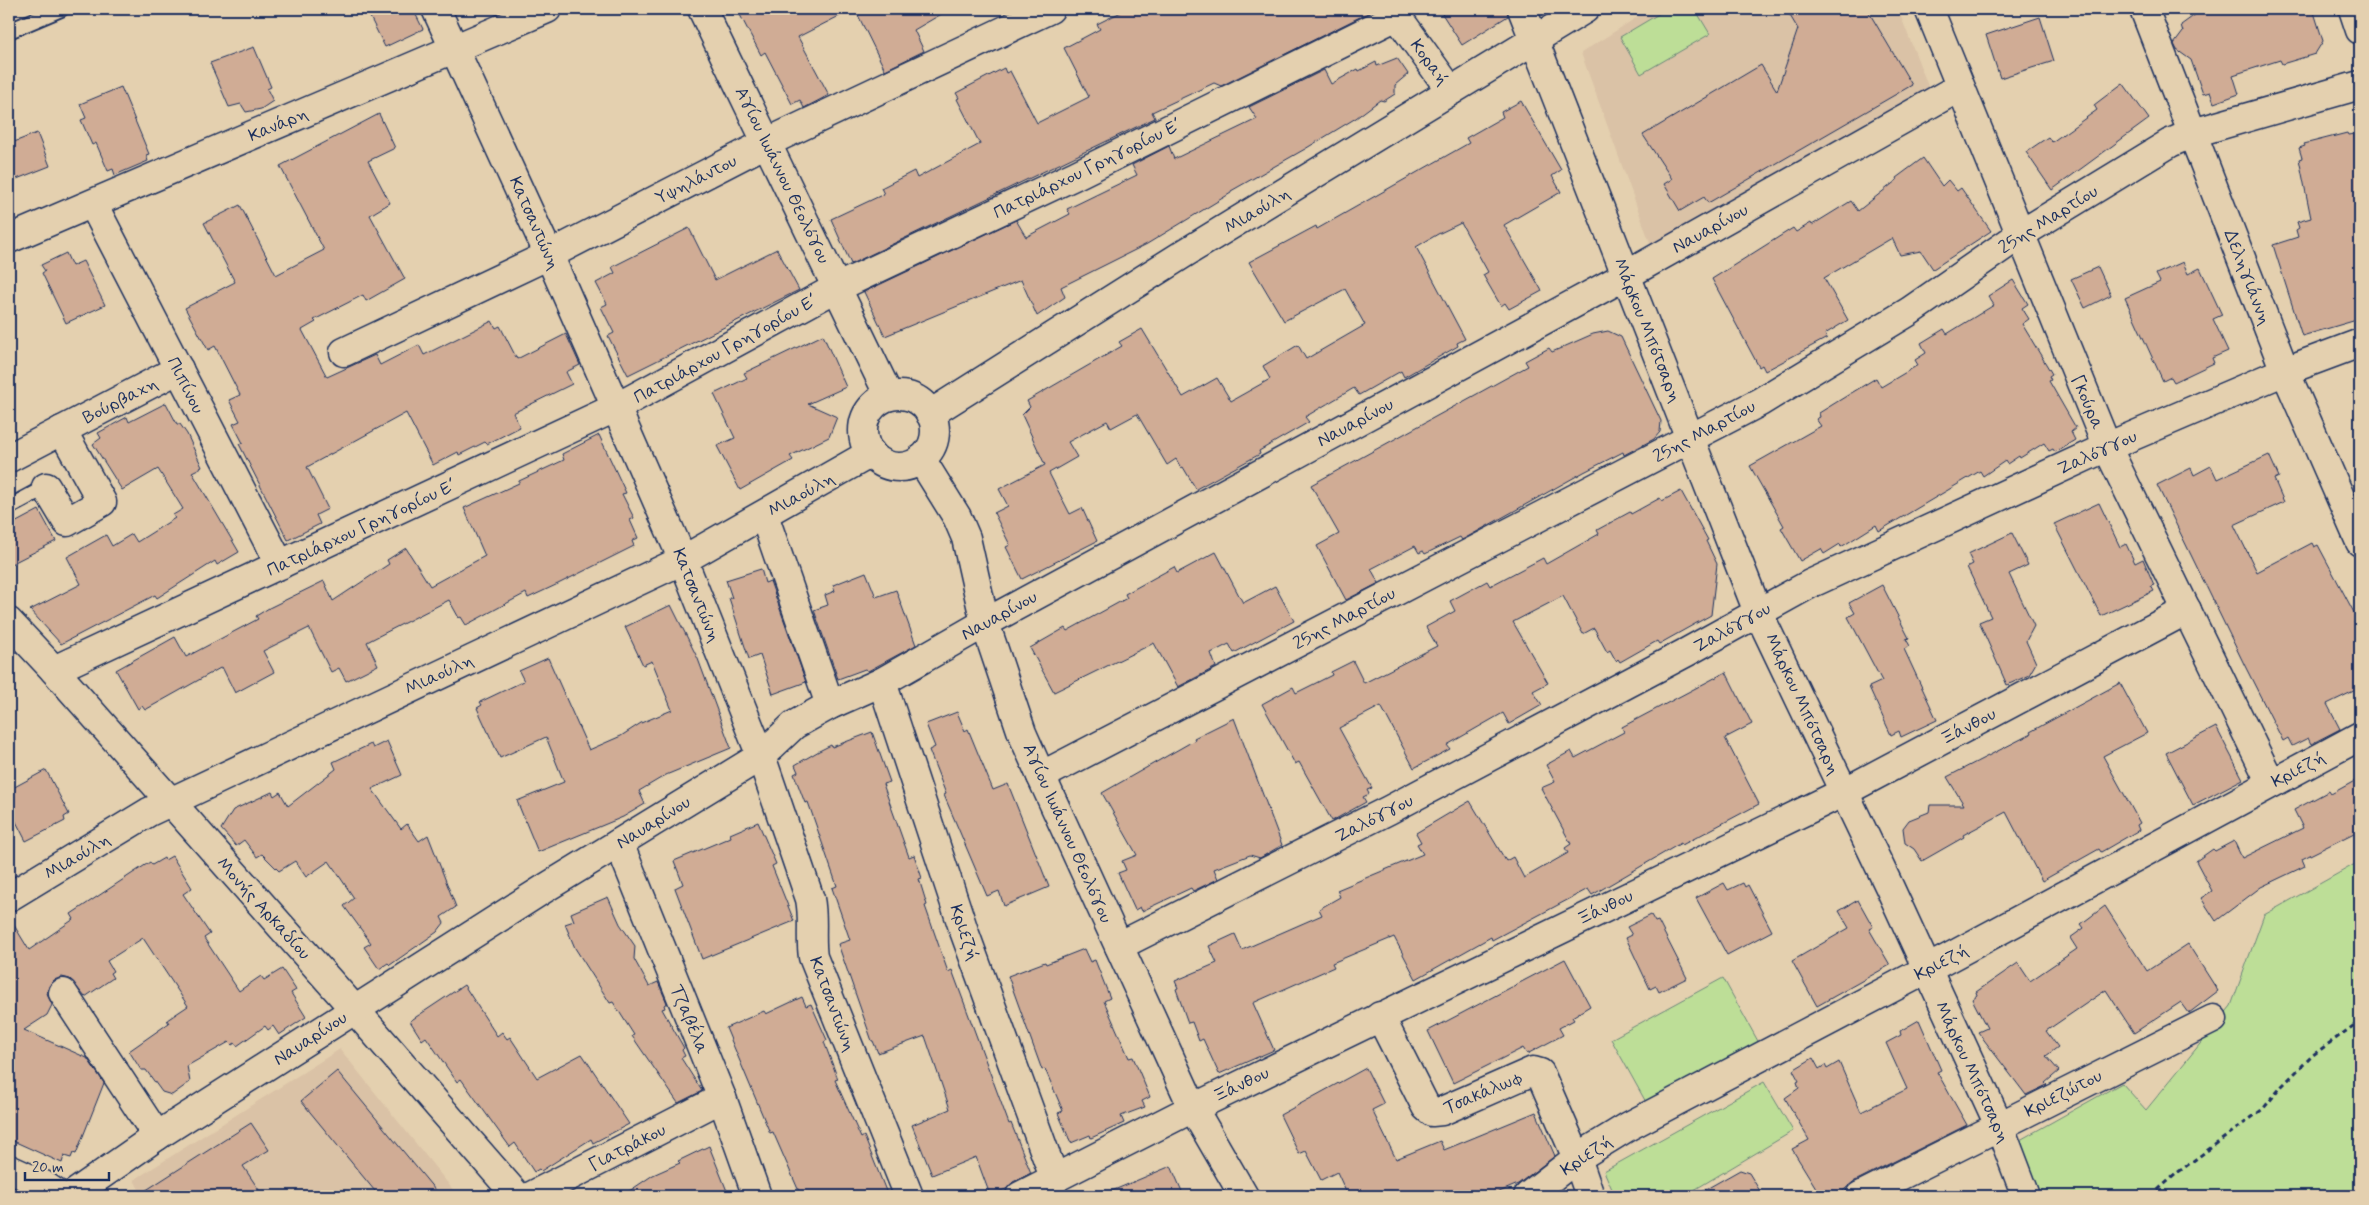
<svg xmlns="http://www.w3.org/2000/svg" width="2369" height="1205" font-family="Mynerve,sans-serif">
<style>
.built{fill:#dac2a6}
.green{fill:#bdde97;stroke:#6c867a}
.building{fill:#d0ac95;stroke:#1b2f5e}
.lines{fill:none;stroke-linecap:round;stroke-linejoin:round}
.lane-casing{stroke:#1b2f5e;stroke-width:18}
.street-casing{stroke:#1b2f5e;stroke-width:31}
.secondary-casing{stroke:#1b2f5e;stroke-width:31}
.path{stroke:#1b2f5e;stroke-width:3;stroke-dasharray:5 4;stroke-linecap:butt}
.lane{stroke:#e4d0af;stroke-width:14}
.street{stroke:#e4d0af;stroke-width:28}
.secondary{stroke:#e4d0af;stroke-width:28}
.labels{text-anchor:middle;stroke-width:4.5;stroke-linejoin:round;paint-order:stroke}
.street-label{font-size:18px;fill:#1b2f5e;stroke:#e4d0af}
</style>
<rect width="100%" height="100%" fill="#e4d0af"/>
<filter id="ink" filterUnits="userSpaceOnUse"><feTurbulence type="fractalNoise" baseFrequency=".02" numOctaves="2"/><feDisplacementMap in="SourceGraphic" scale="10" xChannelSelector="R" yChannelSelector="G"/><feConvolveMatrix kernelMatrix="1 2 1 2 8 2 1 2 1" color-interpolation-filters="sRGB"/></filter>
<g filter="url(#ink)">
<!-- built -->
<g class="built">
<polygon points="1650,9 1898,9 1928,86 1925,96 1653,251 1581,53"/>
<polygon points="340,1049 458,1196 140,1196 142,1195 134,1180"/>
</g>
<!-- green -->
<g class="green">
<polygon points="1667,9 1695,9 1710,34 1641,74 1620,37"/>
<polygon points="2355,864 2360,874 2360,1196 2039,1196 2020,1140 2122,1083 2146,1110 2231,1006 2264,915"/>
<polygon points="1723,978 1759,1043 1647,1104 1611,1039"/>
<polygon points="1764,1082 1793,1131 1684,1196 1615,1196 1604,1171"/>
<polygon points="9,1178 45,1196 9,1196"/>
</g>
<!-- building -->
<g class="building">
<polygon points="366,9 413,9 423,29 385,47"/>
<polygon points="737,9 853,9 798,37 829,95 804,108 800,100 792,104 765,52 761,55"/>
<polygon points="855,9 950,9 914,30 924,51 885,70"/>
<polygon points="1127,9 1376,9 1221,86 1214,83 1152,112 1155,118 851,264 831,219 884,194 881,188 914,171 917,178 980,144 957,99 959,98 956,93 1004,68 1006,73 1010,71 1037,123 1089,97 1064,48 1100,29 1097,24"/>
<polygon points="1439,9 1507,9 1508,16 1462,45"/>
<polygon points="1786,9 1867,9 1912,85 1708,203 1704,197 1680,211 1664,184 1672,179 1643,135 1761,65 1777,91 1798,29"/>
<polygon points="2203,9 2313,9 2323,41 2315,54 2282,64 2280,60 2233,75 2239,94 2214,103 2210,92 2203,94 2191,60 2177,50 2174,44 2183,32 2181,25"/>
<polygon points="2040,17 2054,61 2000,78 1986,35"/>
<polygon points="254,47 271,87 267,89 273,101 261,109 246,112 241,104 229,107 210,63"/>
<polygon points="1397,58 1408,74 1395,85 1395,94 1384,101 1380,100 1356,118 1305,149 1231,191 1231,193 1147,244 1061,287 1065,297 1037,316 1021,280 885,336 864,292 1016,220 1026,237 1070,214 1067,209 1137,175 1132,165 1169,146 1174,159 1257,119 1249,107 1324,70 1331,84 1358,69 1359,71 1376,62 1377,66"/>
<polygon points="2123,83 2149,119 2052,190 2026,152 2048,137 2052,142 2097,110 2094,105"/>
<polygon points="121,87 149,154 146,155 148,161 115,175 113,169 108,171 96,143 92,145 81,120 86,118 80,104"/>
<polygon points="1521,101 1561,170 1552,176 1561,192 1504,225 1542,291 1509,309 1505,303 1501,306 1483,275 1488,272 1461,223 1438,234 1416,247 1465,339 1457,343 1458,346 1404,377 1401,371 1359,395 1354,388 1305,417 1309,422 1259,451 1260,454 1196,489 1183,467 1181,468 1176,459 1167,465 1137,414 1111,428 1107,421 1068,442 1077,457 1049,473 1070,514 1082,508 1097,541 1022,579 1006,547 1010,545 994,513 1008,506 999,489 1045,465 1022,415 1030,407 1027,401 1122,346 1119,342 1142,329 1183,397 1217,378 1231,401 1270,379 1263,366 1298,345 1306,359 1365,325 1345,289 1284,321 1249,262 1316,226 1317,229 1469,143 1466,138 1503,117 1501,112"/>
<polygon points="379,114 395,148 368,161 390,203 370,215 405,279 366,301 363,295 314,320 316,322 302,330 327,377 375,355 380,365 419,345 424,355 492,321 496,328 500,326 517,359 566,334 580,365 566,372 572,384 513,413 520,427 487,444 485,442 459,455 458,452 433,465 406,413 307,467 328,509 316,515 320,524 288,540 239,444 243,443 233,424 240,421 229,400 240,395 215,346 208,350 185,308 235,282 204,223 240,205 276,275 324,250 280,166"/>
<polygon points="37,133 50,166 9,182 9,144"/>
<polygon points="2347,133 2348,135 2354,134 2356,142 2360,141 2360,319 2302,336 2273,245 2298,237 2296,230 2299,228 2297,222 2311,218 2299,159 2302,158 2299,148 2305,146 2304,144"/>
<polygon points="1923,158 1942,186 1948,180 1957,191 1961,188 1991,231 1933,269 1921,251 1900,255 1892,238 1824,278 1848,320 1825,334 1827,338 1765,371 1762,365 1759,367 1712,279 1793,228 1796,232 1811,223 1812,225 1851,201 1858,211 1897,180 1896,178"/>
<polygon points="689,228 715,280 777,249 799,290 628,375 608,336 614,333 601,307 607,304 596,283 615,273 612,267"/>
<polygon points="66,253 72,266 83,261 105,305 66,323 42,273 45,271 41,265"/>
<polygon points="2183,262 2188,274 2200,268 2222,315 2213,319 2228,351 2212,358 2214,363 2174,382 2171,377 2163,381 2125,298 2160,282 2156,274"/>
<polygon points="2098,267 2111,295 2085,308 2071,279"/>
<polygon points="2013,280 2028,304 2022,308 2029,319 2022,324 2052,374 2049,376 2051,380 2049,381 2076,428 2071,432 2075,440 2055,452 2053,449 2049,451 2044,443 2020,458 2019,456 2007,464 2005,461 1983,476 1980,471 1879,531 1876,525 1841,547 1840,544 1824,554 1821,549 1800,561 1781,528 1784,526 1750,466 1821,426 1816,419 1820,417 1819,413 1853,392 1876,378 1881,387 1918,365 1915,360 1926,353 1921,343 1944,329 1947,334 1994,305 1988,296"/>
<polygon points="1608,331 1621,337 1661,421 1660,432 1654,439 1624,455 1623,452 1584,472 1462,540 1460,537 1425,554 1423,551 1419,553 1415,546 1371,569 1379,583 1346,600 1317,546 1339,534 1311,485 1528,366 1525,361 1549,348 1552,352 1593,334"/>
<polygon points="823,335 846,387 808,404 837,417 829,437 790,456 793,460 740,490 717,446 735,438 714,394 747,378 744,373"/>
<polygon points="166,403 177,424 180,424 187,434 202,467 192,472 239,552 217,565 215,561 157,598 155,595 61,644 30,610 81,584 67,557 106,535 112,546 132,534 137,542 175,518 173,515 183,509 158,469 122,490 93,444 101,438 98,433 127,417 129,422"/>
<polygon points="599,435 626,493 622,494 634,518 630,520 638,538 632,541 634,546 558,584 528,598 526,593 466,625 461,617 459,618 449,600 367,642 378,665 346,681 339,668 331,672 309,628 263,651 274,672 235,693 222,667 145,710 142,706 138,709 116,670 175,637 186,657 258,619 256,616 269,608 324,581 333,601 389,564 387,560 406,548 430,586 485,556 464,508 519,483 519,481 564,460 562,454"/>
<polygon points="2269,455 2279,477 2274,479 2284,502 2234,525 2257,572 2312,543 2314,547 2318,545 2358,620 2354,622 2360,636 2360,688 2327,704 2340,729 2311,744 2308,738 2292,746 2288,738 2283,741 2244,664 2157,485 2191,468 2194,475 2211,466 2217,479"/>
<polygon points="1681,491 1708,540 1706,541 1717,564 1711,615 1659,644 1657,641 1620,662 1618,659 1616,661 1610,650 1607,652 1594,628 1583,634 1563,596 1513,622 1548,683 1533,691 1542,705 1509,724 1503,713 1447,745 1450,749 1414,768 1381,706 1339,728 1372,788 1367,790 1369,794 1363,797 1366,802 1332,821 1299,762 1295,764 1262,704 1293,687 1296,693 1332,675 1331,672 1353,661 1364,683 1437,646 1426,627 1455,611 1450,601 1487,581 1490,586 1543,558 1546,564 1599,534 1597,530 1630,512 1631,514 1660,498 1662,501"/>
<polygon points="2099,503 2120,547 2126,544 2135,563 2143,559 2154,585 2151,586 2154,591 2101,616 2054,524"/>
<polygon points="39,510 56,541 9,565 9,526"/>
<polygon points="2012,533 2028,565 2009,574 2034,626 2026,641 2036,663 2029,675 2007,685 1979,622 1991,617 1967,567 1973,564 1968,554"/>
<polygon points="1216,552 1243,603 1275,586 1294,621 1234,653 1229,644 1211,653 1216,667 1178,687 1154,643 1054,692 1030,648 1065,628 1067,631 1127,598 1125,594 1174,567 1177,573"/>
<polygon points="761,569 765,583 770,581 806,682 773,694 760,655 749,659 729,598 732,598 726,580"/>
<polygon points="866,572 876,597 896,590 916,645 868,671 865,669 838,679 814,610 828,605 825,595 835,591 833,585"/>
<polygon points="1882,585 1909,638 1906,639 1910,646 1904,649 1937,720 1901,737 1899,731 1891,735 1869,687 1882,681 1848,617 1855,613 1849,603"/>
<polygon points="671,605 698,659 731,748 666,775 639,791 645,804 623,817 538,852 517,801 564,782 546,737 500,758 477,708 482,705 480,702 524,681 519,671 548,658 589,750 621,736 641,723 672,710 652,661 643,665 625,627"/>
<polygon points="1726,672 1752,724 1725,738 1759,804 1682,845 1681,843 1592,895 1588,889 1492,940 1491,937 1416,979 1394,937 1332,963 1334,967 1253,1003 1274,1050 1219,1074 1203,1039 1199,1041 1192,1022 1188,1023 1176,989 1178,988 1175,981 1217,963 1209,946 1235,934 1242,950 1322,915 1319,909 1340,897 1337,890 1423,854 1417,844 1421,842 1416,833 1470,801 1506,861 1513,857 1524,878 1568,853 1565,848 1571,844 1541,788 1555,782 1546,765 1571,751 1575,758 1624,732 1622,727"/>
<polygon points="2120,683 2147,733 2103,756 2140,823 2137,825 2139,830 2101,852 2099,849 2042,881 2006,812 1963,835 1964,837 1922,861 1914,849 1905,843 1903,828 1909,820 1929,812 1930,805 1964,805 1947,777 2031,734 2030,732"/>
<polygon points="957,712 965,731 968,729 993,790 1008,784 1049,887 1004,906 999,891 987,896 944,795 946,794 929,750 935,747 926,724"/>
<polygon points="1234,718 1282,845 1260,858 1250,855 1214,869 1218,879 1193,891 1191,888 1142,911 1140,907 1135,910 1118,873 1126,870 1122,861 1137,855 1102,793 1195,740 1194,738"/>
<polygon points="2216,727 2243,779 2193,805 2166,753"/>
<polygon points="872,732 890,782 883,784 909,857 914,855 922,878 919,879 927,905 925,906 948,972 952,970 1009,1124 1011,1123 1031,1173 1013,1182 1006,1189 990,1195 976,1157 932,1175 912,1125 950,1109 925,1036 878,1053 873,1041 872,1041 838,944 850,940 832,888 837,886 808,802 805,803 794,774 798,772 795,765 819,751 831,745 832,747"/>
<polygon points="387,741 402,775 372,789 401,829 407,824 419,841 428,835 456,907 441,917 444,923 437,932 390,965 388,963 379,969 364,947 371,943 344,906 354,898 329,861 306,877 295,861 279,871 262,854 257,857 244,840 236,846 221,829 233,810 272,792 274,796 280,792 288,806 336,769 333,762 371,744 373,748"/>
<polygon points="46,770 69,814 64,817 65,821 26,841 9,808 9,790"/>
<polygon points="2360,778 2360,830 2302,859 2305,866 2261,887 2216,921 2201,898 2212,891 2196,861 2213,849 2215,851 2234,841 2242,858 2303,828 2294,810 2329,791 2331,794"/>
<polygon points="758,822 776,864 772,866 794,921 702,959 675,888 683,884 674,861 731,837 730,834"/>
<polygon points="172,856 192,888 183,894 210,934 204,938 239,991 261,976 264,980 282,969 296,990 291,993 306,1017 279,1035 273,1026 268,1030 265,1026 237,1046 235,1043 232,1045 229,1042 187,1066 190,1082 172,1095 162,1092 146,1070 141,1070 129,1051 169,1023 167,1020 188,1006 143,938 107,961 113,971 110,973 113,978 85,997 70,979 62,977 54,980 49,986 47,993 52,1005 47,1015 24,1030 87,1058 104,1083 76,1154 73,1153 71,1158 64,1156 62,1163 9,1139 9,917 29,950 74,919 71,914 133,873 150,862 152,865 164,858 165,860"/>
<polygon points="1724,883 1728,890 1743,883 1745,887 1748,885 1772,931 1727,955 1696,898"/>
<polygon points="608,897 620,924 635,946 634,959 649,986 658,982 667,1003 664,1005 665,1008 662,1009 684,1048 682,1050 685,1056 681,1058 702,1091 678,1103 632,1036 634,1035 613,1002 610,1003 575,948 565,924 574,921 571,913"/>
<polygon points="1858,900 1873,927 1869,929 1890,965 1817,1006 1792,961 1849,928 1839,911"/>
<polygon points="2105,906 2147,971 2188,944 2218,991 2189,1013 2181,1002 2134,1033 2106,990 2046,1031 2058,1047 2046,1056 2059,1071 2045,1083 2047,1085 2026,1095 1978,1032 1987,1028 1972,999 1977,995 1976,992 2018,963 2030,981 2077,949 2070,938 2084,928 2081,924"/>
<polygon points="1651,915 1655,922 1658,921 1687,978 1659,992 1656,986 1650,989 1626,938 1632,935 1627,927"/>
<polygon points="1084,949 1090,962 1095,960 1110,998 1104,1001 1129,1058 1133,1057 1150,1097 1142,1101 1145,1107 1121,1116 1124,1123 1091,1138 1090,1135 1071,1143 1058,1113 1063,1111 1045,1069 1042,1070 1008,976 1045,962 1046,964"/>
<polygon points="1565,959 1590,1006 1572,1017 1574,1020 1559,1028 1563,1035 1527,1054 1523,1048 1453,1083 1428,1031"/>
<polygon points="464,985 497,1036 502,1032 507,1039 510,1037 537,1078 582,1054 629,1124 593,1143 591,1139 541,1171 539,1169 534,1172 515,1143 510,1147 461,1079 457,1082 426,1037 422,1040 410,1021"/>
<polygon points="802,997 806,1006 811,1004 827,1040 824,1042 838,1079 835,1080 861,1138 864,1136 888,1196 801,1196 773,1132 770,1133 726,1028 764,1011 766,1014"/>
<polygon points="1919,1020 1941,1070 1937,1072 1967,1125 1853,1182 1837,1196 1821,1196 1792,1149 1809,1140 1785,1098 1799,1088 1797,1082 1799,1081 1793,1070 1813,1058 1819,1069 1825,1065 1827,1069 1839,1062 1861,1112 1907,1089 1886,1043 1901,1035 1900,1031"/>
<polygon points="1366,1068 1384,1104 1372,1110 1396,1159 1440,1141 1444,1150 1536,1112 1555,1156 1518,1184 1490,1196 1348,1196 1337,1172 1321,1180 1306,1151 1299,1154 1280,1115"/>
<polygon points="337,1071 440,1196 379,1196 301,1101"/>
<polygon points="251,1123 269,1150 243,1166 263,1196 137,1196"/>
<polygon points="709,1146 729,1196 622,1196 653,1175 680,1163 678,1161"/>
<polygon points="1171,1166 1184,1196 1100,1196"/>
<polygon points="1740,1170 1749,1173 1763,1196 1694,1196"/>
</g>
<g class="lines">
<defs>
<g id="lane">
<polyline points="9,31 61,9"/>
<polyline points="9,507 46,487"/>
</g>
<g id="street">
<path d="M436,9l113,246 134,305 78,196 49,143c4,20 0,38 3,58l96,239"/>
<polyline points="702,9 889,396"/>
<polyline points="1392,9 1451,91"/>
<polyline points="1522,9 1758,612 1889,886 1999,1125 2026,1196"/>
<polyline points="1929,9 2107,447 2271,783"/>
<polyline points="2144,9 2285,371 2360,542"/>
<polyline points="2353,9 2360,30"/>
<polyline points="93,204 280,565"/>
<polyline points="9,239 547,9"/>
<polyline points="344,352 549,255 768,142 1050,9"/>
<polyline points="9,458 179,369"/>
<polyline points="921,459 957,517 966,538 985,623 1022,733 1041,776 1193,1108 1244,1196"/>
<polyline points="46,487 67,522 102,502 62,430"/>
<polyline points="764,515 830,705"/>
<polyline points="9,622 54,670 355,1010 517,1196"/>
<polyline points="54,670 617,407 838,287 1076,175 1397,16"/>
<polyline points="882,682 964,931 1055,1180"/>
<polyline points="1041,776 1760,402 1910,311 2021,234 2170,143 2193,133 2360,85"/>
<polyline points="619,843 722,1098 757,1196"/>
<polyline points="1119,946 1389,810 1687,652 1810,584 2107,447 2285,371 2360,343"/>
<polyline points="63,993 157,1136"/>
<polyline points="1380,1016 1426,1107 1432,1112 1442,1111 1533,1071 1540,1073 1577,1158 1590,1196"/>
<polyline points="9,1169 42,1184 60,1196"/>
<polyline points="71,1196 157,1136 547,887 761,756 794,725 830,705 882,682 985,623 1625,276 1960,87"/>
<polyline points="531,1196 722,1098"/>
<polyline points="1020,1196 1193,1108 1844,792 2187,610"/>
<polyline points="1528,1196 1577,1158 1629,1126 1926,970 2360,736"/>
<polyline points="1860,1196 2213,1019"/>
</g>
<g id="secondary">
<circle cx="899" cy="431" r="36"/>
<polyline points="930,414 1185,253 1585,9"/>
<polyline points="9,897 149,812 683,560 871,453"/>
</g>
</defs>
<!-- lane casing -->
<use href="#lane" class="lane-casing"/>
<!-- street casing -->
<use href="#street" class="street-casing"/>
<!-- secondary casing -->
<use href="#secondary" class="secondary-casing"/>
<!-- path -->
<polyline class="path" points="2151,1196 2177,1173 2263,1109 2282,1086 2313,1055 2360,1021"/>
<!-- lane -->
<use href="#lane" class="lane"/>
<!-- street -->
<use href="#street" class="street"/>
<!-- secondary -->
<use href="#secondary" class="secondary"/>
</g>
</g>
<g class="labels">
<!-- street labels -->
<g class="street-label">
<text transform="translate(1430 62) rotate(54)" y="6">Κοραή</text>
<text transform="translate(278 124) rotate(-23)" y="6">Κανάρη</text>
<text transform="translate(1090 167) rotate(-26)" y="6">Πατριάρχου Γρηγορίου Ε΄</text>
<text transform="translate(783 175) rotate(64)" y="6">Αγίου Ιωάννου Θεολόγου</text>
<text transform="translate(696 179) rotate(-27)" y="6">Υψηλάντου</text>
<text transform="translate(1257 210) rotate(-31)" y="6">Μιαούλη</text>
<text transform="translate(2048 219) rotate(-32)" y="6">25ης Μαρτίου</text>
<text transform="translate(535 223) rotate(66)" y="6">Κατσαντώνη</text>
<text transform="translate(1710 228) rotate(-29)" y="6">Ναυαρίνου</text>
<text transform="translate(2248 277) rotate(69)" y="6">Δεληγιάννη</text>
<text transform="translate(1648 330) rotate(68)" y="6">Μάρκου Μπότσαρη</text>
<text transform="translate(728 347) rotate(-29)" y="6">Πατριάρχου Γρηγορίου Ε΄</text>
<text transform="translate(186 385) rotate(63)" y="6">Πιπίνου</text>
<text transform="translate(120 400) rotate(-27)" y="6">Βούρβαχη</text>
<text transform="translate(2088 402) rotate(67)" y="6">Γκούρα</text>
<text transform="translate(1355 422) rotate(-28)" y="6">Ναυαρίνου</text>
<text transform="translate(1704 431) rotate(-28)" y="6">25ης Μαρτίου</text>
<text transform="translate(2097 452) rotate(-24)" y="6">Ζαλόγγου</text>
<text transform="translate(801 494) rotate(-29)" y="6">Μιαούλη</text>
<text transform="translate(364 526) rotate(-25)" y="6">Πατριάρχου Γρηγορίου Ε΄</text>
<text transform="translate(697 595) rotate(68)" y="6">Κατσαντώνη</text>
<text transform="translate(999 615) rotate(-29)" y="6">Ναυαρίνου</text>
<text transform="translate(1344 618) rotate(-28)" y="6">25ης Μαρτίου</text>
<text transform="translate(1732 627) rotate(-29)" y="6">Ζαλόγγου</text>
<text transform="translate(439 674) rotate(-25)" y="6">Μιαούλη</text>
<text transform="translate(1803 704) rotate(65)" y="6">Μάρκου Μπότσαρη</text>
<text transform="translate(1968 726) rotate(-28)" y="6">Ξάνθου</text>
<text transform="translate(2298 769) rotate(-28)" y="6">Κριεζή</text>
<text transform="translate(1374 818) rotate(-27)" y="6">Ζαλόγγου</text>
<text transform="translate(653 822) rotate(-32)" y="6">Ναυαρίνου</text>
<text transform="translate(1068 833) rotate(66)" y="6">Αγίου Ιωάννου Θεολόγου</text>
<text transform="translate(77 856) rotate(-31)" y="6">Μιαούλη</text>
<text transform="translate(1605 907) rotate(-26)" y="6">Ξάνθου</text>
<text transform="translate(264 908) rotate(48)" y="6">Μονής Αρκαδίου</text>
<text transform="translate(965 932) rotate(71)" y="6">Κριεζή</text>
<text transform="translate(1941 962) rotate(-28)" y="6">Κριεζή</text>
<text transform="translate(833 1004) rotate(69)" y="6">Κατσαντώνη</text>
<text transform="translate(690 1019) rotate(68)" y="6">Τζαβέλα</text>
<text transform="translate(310 1038) rotate(-33)" y="6">Ναυαρίνου</text>
<text transform="translate(1973 1072) rotate(65)" y="6">Μάρκου Μπότσαρη</text>
<text transform="translate(1241 1084) rotate(-26)" y="6">Ξάνθου</text>
<text transform="translate(1483 1092) rotate(-23)" y="6">Τσακάλωφ</text>
<text transform="translate(2063 1093) rotate(-27)" y="6">Κριεζώτου</text>
<text transform="translate(627 1147) rotate(-27)" y="6">Γιατράκου</text>
<text transform="translate(1586 1155) rotate(-34)" y="6">Κριεζή</text>
</g>
</g>
<!-- margin -->
<rect width="2369" height="1205" fill="none" stroke="#e4d0af" stroke-width="30"/>
<rect x="15" y="15" width="2339" height="1175" fill="none" stroke="#1b2f5e" stroke-width="2" filter="url(#ink)"/>
<!-- scale -->
<path d="M25 1172v8h84v-8" fill="none" stroke="#1b2f5e" stroke-width="2.5"/>
<text x="32" y="1172" font-size="15" fill="#1b2f5e" stroke="#e4d0af" stroke-width="4" paint-order="stroke">20 m</text>
</svg>
